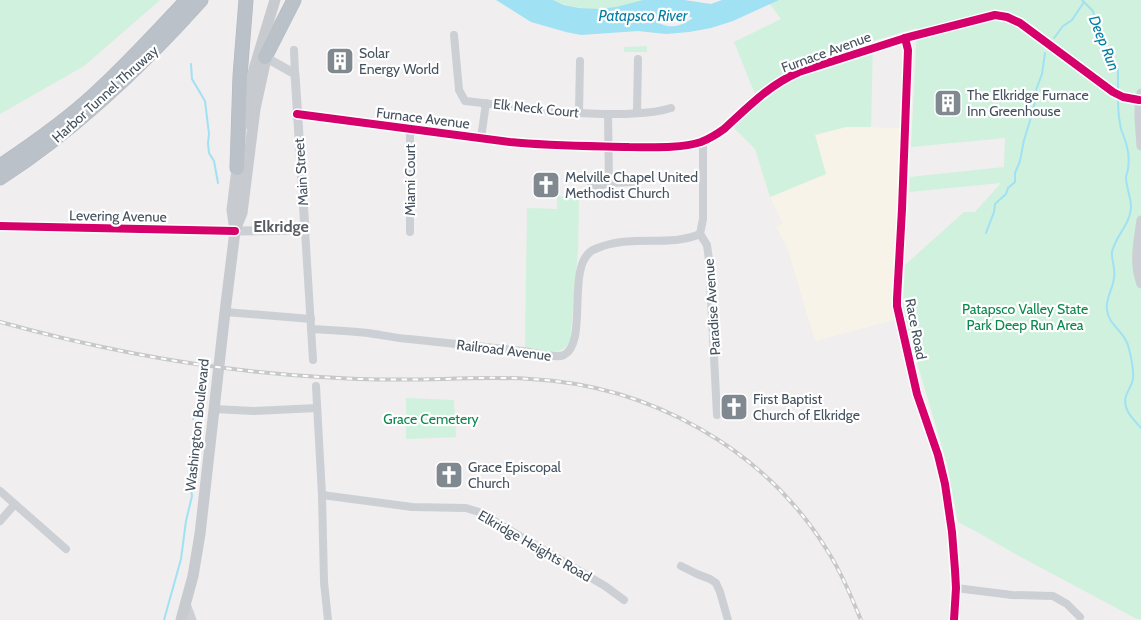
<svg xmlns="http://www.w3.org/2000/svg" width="1141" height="620" font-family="Cabin,sans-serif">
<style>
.commercial{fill:#f8f3e8}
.green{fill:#d0f1dd}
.water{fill:#a0e1f4;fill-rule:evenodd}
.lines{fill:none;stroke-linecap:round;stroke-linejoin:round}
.stream{stroke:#a0e1f4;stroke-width:2}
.motorway-casing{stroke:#b2b8bf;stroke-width:15}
.minor{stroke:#cccfd3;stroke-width:8}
.tertiary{stroke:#cccfd3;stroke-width:9}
.primary{stroke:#c7cbcf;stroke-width:11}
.motorway{stroke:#bbc1c8;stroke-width:14}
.rail-casing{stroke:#c6c8ca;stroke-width:4}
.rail{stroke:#fff;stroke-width:2;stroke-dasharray:5.5;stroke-linecap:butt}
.cycleway-casing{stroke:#fff;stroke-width:11}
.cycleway{stroke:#d6006c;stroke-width:8}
.labels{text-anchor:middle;stroke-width:4.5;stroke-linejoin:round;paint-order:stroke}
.street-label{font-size:14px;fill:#44515e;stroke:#fff}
.poi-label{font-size:14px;fill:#44515e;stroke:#fff;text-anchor:start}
.park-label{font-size:14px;fill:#0b884c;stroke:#fff}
.water-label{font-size:15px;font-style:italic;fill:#027fa4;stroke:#fff}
.quarter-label{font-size:16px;font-weight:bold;fill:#5a5e64;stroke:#fff}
</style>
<rect width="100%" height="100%" fill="#f0eeee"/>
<!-- commercial -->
<polygon class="commercial" points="846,127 900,128 899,180 891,303 894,320 815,341 787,247 776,227 783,223 770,197 826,174 815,135"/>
<!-- green -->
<g class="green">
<polygon points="0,0 160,0 84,66 0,114"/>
<path d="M553,0h90c-28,11 -62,13 -90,0z"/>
<polygon points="767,0 1141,0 1141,620 1135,618 1019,556 977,532 958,522 947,464 906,325 903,305 905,265 964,212 975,212 1001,183 909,192 910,177 1004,167 1005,138 911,147 917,28 873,41 871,127 846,127 815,135 826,174 770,197 755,149 733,127 759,104 734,42 781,19"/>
<polygon points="647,46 647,52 624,52 624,47"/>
<path d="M557,196l22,1 -1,53 -8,93c-12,15 -29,7 -45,5l2,-140 30,1z"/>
<polygon points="406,398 454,400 456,437 406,439"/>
</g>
<!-- water -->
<path class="water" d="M496,0h57l11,5 15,3 20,1 17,-2 27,-7h41l27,4 11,-4h57l-46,21 -22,7 -22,4 -23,2 -28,-3 -57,4 -15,-3 -35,-10zM670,13l15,2 8,3c-11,7 -21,12 -34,5l-1,-2 3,-3z"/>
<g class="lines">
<!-- stream -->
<g class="stream">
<polyline points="1082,0 1093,11 1099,35 1105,47 1113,57 1118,69 1118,92"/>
<polyline points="1054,38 1063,26 1072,20 1084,2"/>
<polyline points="191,64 192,79 205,101 209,134 208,143 209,153 214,161 218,183"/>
<path d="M1118,99c0,9 1,21 3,30 2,6 5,12 6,18 2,7 2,15 1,22 0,1 -2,7 -2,8 0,10 5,20 5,30 -1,19 -15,27 -19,45 -1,8 4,17 2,26 -1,11 -9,21 -7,32 1,15 19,22 22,39 2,7 5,22 4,30 -1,6 -5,11 -7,17 -4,13 7,23 15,32"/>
<polyline points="986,233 994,212 995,204 1006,194 1008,188 1015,182 1015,173 1020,161 1024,140 1033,111 1036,96 1036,90 1042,74 1045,53"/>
<polyline points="193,419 202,391"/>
<polyline points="191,476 191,469"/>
<polyline points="164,620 181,559 186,521 192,496 190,483"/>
</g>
<defs>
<g id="motorway">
<polyline points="265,57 294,0"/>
<path d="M0,166c33,-22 66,-45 95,-72 33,-30 62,-62 92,-94"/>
<polyline points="237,168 240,76 246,0"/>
<path d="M0,178c76,-49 141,-111 201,-178"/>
</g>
</defs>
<!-- motorway casing -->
<use href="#motorway" class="motorway-casing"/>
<!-- minor -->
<g class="minor">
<path d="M454,35l5,55 6,11c53,6 107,14 161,13 16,-1 30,-1 45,-6"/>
<polyline points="905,38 908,50 902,209 897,299 897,306 917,394 938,455 945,484 952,532 955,570 956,588 954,620"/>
<polyline points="294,50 295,74"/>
<polyline points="579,113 580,61"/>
<polyline points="637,113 638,59"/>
<polyline points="608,114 609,183"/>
<polyline points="410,129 410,232"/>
<polyline points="481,138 486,103"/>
<polyline points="703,141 703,219 700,234 707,245 709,260 717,415"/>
<polyline points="591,186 603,185 609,183 633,182"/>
<polyline points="305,230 313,360"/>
<polyline points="225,312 311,319"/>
<path d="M311,329c19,1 38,2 57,4 14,2 27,5 41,6 38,4 76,8 114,12 10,1 32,8 41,4 24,-12 3,-85 26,-103 3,-3 9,-4 13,-6 32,-11 67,1 97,-12"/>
<polyline points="316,386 322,495 324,582 328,620"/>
<polyline points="214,409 254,411 317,408"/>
<polyline points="0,491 66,549"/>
<polyline points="322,495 412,507 466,508 479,512 605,586 624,600"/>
<polyline points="0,521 15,504"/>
<polyline points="681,566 697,574 710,579 716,583 720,592 728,620"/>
<polyline points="956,588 1012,595 1053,596 1067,604 1080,617"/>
</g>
<!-- tertiary -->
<g class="tertiary">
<path d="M1141,93c-4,17 -1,35 0,53"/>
<path d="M297,114l213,28c40,4 79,4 119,5 22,0 50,2 72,-5 8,-3 16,-8 23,-13 24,-22 45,-44 75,-57l106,-34 90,-23 12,2 13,6 93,69 10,5 16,3"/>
<path d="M1141,220c-3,22 -8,43 0,64"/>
<polyline points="0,226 235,231 305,230 295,74 265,57"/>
<polyline points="186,604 192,620"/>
</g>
<!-- primary -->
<g class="primary">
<polyline points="244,124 254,69 275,0"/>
<polyline points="235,230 242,213 255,109 268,49"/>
<polyline points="181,620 193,576 200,534 225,312 235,231 232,210 238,160"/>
</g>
<!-- motorway -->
<use href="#motorway" class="motorway"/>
<defs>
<path id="rail" d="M0,322c105,29 213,49 321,55 41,3 81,3 122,2 29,-1 58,-2 87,0 119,6 234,69 297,171 14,22 24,46 34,70"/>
</defs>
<!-- rail casing -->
<use href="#rail" class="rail-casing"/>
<!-- rail -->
<use href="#rail" class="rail"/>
<defs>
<g id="cycleway">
<polyline points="905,38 908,50 902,209 897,299 897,306 917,394 938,455 945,484 952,532 955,570 956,588 954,620"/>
<path d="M297,114l213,28c40,4 79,4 119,5 22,0 50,2 72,-5 8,-3 16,-8 23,-13 24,-22 45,-44 75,-57l106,-34 90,-23 12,2 13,6 93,69 10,5 16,3"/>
<polyline points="0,226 235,231"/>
</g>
</defs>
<!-- cycleway casing -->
<use href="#cycleway" class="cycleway-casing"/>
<!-- cycleway -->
<use href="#cycleway" class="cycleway"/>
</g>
<!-- icons -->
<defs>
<symbol id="building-square" viewBox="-11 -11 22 22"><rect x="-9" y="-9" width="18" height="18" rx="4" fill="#808890" stroke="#fff"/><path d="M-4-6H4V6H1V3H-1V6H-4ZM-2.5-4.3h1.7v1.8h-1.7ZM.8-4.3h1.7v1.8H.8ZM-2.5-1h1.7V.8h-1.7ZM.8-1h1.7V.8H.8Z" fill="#fff"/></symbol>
<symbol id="church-square" viewBox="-11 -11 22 22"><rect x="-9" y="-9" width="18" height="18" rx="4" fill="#808890" stroke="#fff"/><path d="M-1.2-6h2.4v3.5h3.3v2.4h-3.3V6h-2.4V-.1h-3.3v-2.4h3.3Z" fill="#fff"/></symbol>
</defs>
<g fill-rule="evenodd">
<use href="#building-square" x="324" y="45" width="32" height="32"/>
<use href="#building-square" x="932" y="87" width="32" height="32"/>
<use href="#church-square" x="530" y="169" width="32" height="32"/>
<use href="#church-square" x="718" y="391" width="32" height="32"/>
<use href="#church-square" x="433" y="459" width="32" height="32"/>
</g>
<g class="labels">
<!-- street labels -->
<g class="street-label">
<text transform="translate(826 52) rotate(-20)" y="5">Furnace Avenue</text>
<text transform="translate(105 94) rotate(-42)" y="5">Harbor Tunnel Thruway</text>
<text transform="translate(536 108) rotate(6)" y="5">Elk Neck Court</text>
<text transform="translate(423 118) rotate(7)" y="5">Furnace Avenue</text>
<text transform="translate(301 172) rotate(-94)" y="5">Main Street</text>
<text transform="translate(410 180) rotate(-90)" y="5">Miami Court</text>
<text transform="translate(118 216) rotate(1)" y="5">Levering Avenue</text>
<text transform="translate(712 307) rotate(-94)" y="5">Paradise Avenue</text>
<text transform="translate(916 329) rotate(79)" y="5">Race Road</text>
<text transform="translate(504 350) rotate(7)" y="5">Railroad Avenue</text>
<text transform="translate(197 425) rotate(-84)" y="5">Washington Boulevard</text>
<text transform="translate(535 546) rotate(30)" y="5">Elkridge Heights Road</text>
</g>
<!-- poi labels -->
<g class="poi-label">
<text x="359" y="58">Solar<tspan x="359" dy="16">Energy World</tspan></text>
<text x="967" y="100">The Elkridge Furnace<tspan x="967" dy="16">Inn Greenhouse</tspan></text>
<text x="565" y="182">Melville Chapel United<tspan x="565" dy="16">Methodist Church</tspan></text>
<text x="753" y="404">First Baptist<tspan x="753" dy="16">Church of Elkridge</tspan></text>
<text x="468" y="472">Grace Episcopal<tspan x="468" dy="16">Church</tspan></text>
</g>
<!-- park labels -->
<g class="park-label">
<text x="1025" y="314">Patapsco Valley State<tspan x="1025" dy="16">Park Deep Run Area</tspan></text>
<text x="431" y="424">Grace Cemetery</text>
</g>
<!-- water labels -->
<g class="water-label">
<text x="643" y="21">Patapsco River</text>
<text transform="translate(1104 43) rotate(68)" y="5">Deep Run</text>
</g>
<!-- quarter labels -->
<g class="quarter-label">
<text x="281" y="232">Elkridge</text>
</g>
</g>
</svg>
